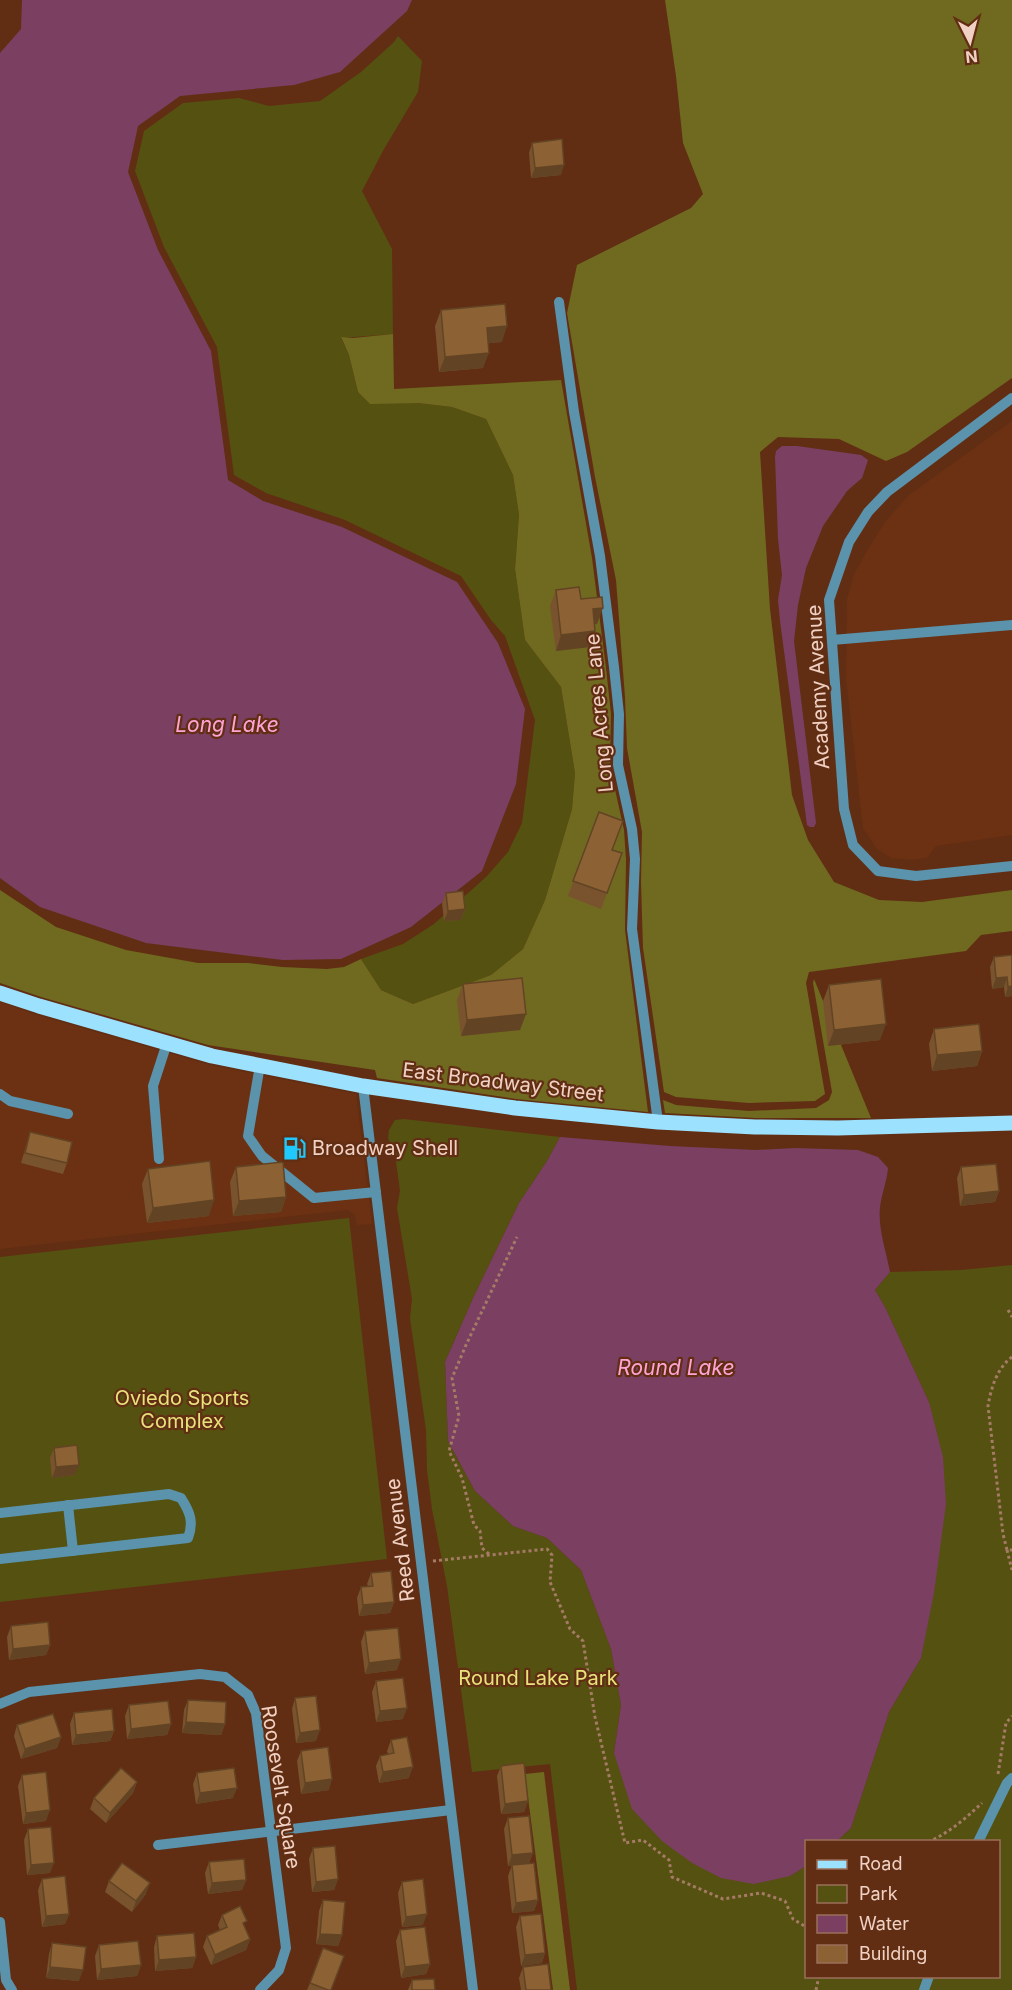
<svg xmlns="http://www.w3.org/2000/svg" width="1012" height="1990" font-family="Inter,sans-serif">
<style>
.built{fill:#6b3112}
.green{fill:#555111}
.forest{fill:#6f6a1f}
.water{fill:#7b3f62}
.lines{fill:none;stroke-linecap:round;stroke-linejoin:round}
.path{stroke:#a57b66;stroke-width:3;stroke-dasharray:3 3;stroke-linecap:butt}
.minor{stroke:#5a93ab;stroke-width:10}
.major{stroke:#9ce1fd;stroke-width:15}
.wall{fill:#78532d}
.shaded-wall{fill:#624424}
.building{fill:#8c6134;stroke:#624424;stroke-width:1.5}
.labels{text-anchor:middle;stroke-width:4.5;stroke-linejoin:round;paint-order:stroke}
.street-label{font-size:20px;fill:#f1d1c3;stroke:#612e14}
.poi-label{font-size:20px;fill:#f1d1c3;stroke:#612e14;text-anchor:start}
.park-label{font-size:20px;fill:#e8e27c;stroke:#612e14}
.water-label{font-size:21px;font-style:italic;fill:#ffa3d6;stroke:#612e14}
</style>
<rect width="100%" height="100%" fill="#612e14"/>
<!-- built -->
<g class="built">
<polygon points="1012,421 1012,835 936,846 927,858 912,860 891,858 876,848 863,828 846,679 847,599 854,574 868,549 885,522 909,495"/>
<polygon points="0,1002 37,1015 210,1065 356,1094 372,1224 357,1225 355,1215 348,1210 0,1249"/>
</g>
<!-- green -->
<g class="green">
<polygon points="398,36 422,61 418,92 384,149 362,191 392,249 393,334 341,338 349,355 358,392 369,403 418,403 452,407 486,419 513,475 519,515 515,569 525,640 561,687 575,773 572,809 545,900 523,949 491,975 413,1004 381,990 361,959 403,944 434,924 487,876 508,852 522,823 535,720 505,636 491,620 461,576 345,520 266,493 234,475 217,347 164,247 135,171 144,131 183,103 239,98 269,106 320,101 361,72 394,42"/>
<polygon points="404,1119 560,1137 547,1161 519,1203 474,1296 445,1362 448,1441 475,1491 513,1526 547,1538 581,1570 611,1649 621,1705 614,1753 790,1876 806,1866 806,1976 998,1976 998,1842 837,1841 851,1828 889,1712 921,1658 929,1402 885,1307 875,1290 890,1272 961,1270 1012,1265 1012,1990 577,1990 550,1764 472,1772 447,1586 432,1509 427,1470 426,1430 410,1318 412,1299 397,1208 400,1191 395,1154 388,1138 389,1130 395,1120"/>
<polygon points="349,1218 387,1559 0,1602 0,1257"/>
</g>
<!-- forest -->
<g class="forest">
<polygon points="665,0 1012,0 1012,378 907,452 886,461 839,439 778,437 760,452 770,609 792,795 808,840 834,882 879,900 922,902 1012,890 1012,931 981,935 966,951 809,972 806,983 825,1094 815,1101 749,1103 676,1097 664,1092 643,948 641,882 642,832 627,748 625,697 616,580 595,477 567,313 577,265 691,208 703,194 683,143 676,76"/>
<polygon points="393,334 394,389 561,380 592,558 606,668 611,714 610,767 624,830 626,859 625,930 648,1112 516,1099 377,1078 375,1070 208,1045 41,997 0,983 0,890 56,927 126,950 198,963 248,963 282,967 327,969 344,967 361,959 381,990 413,1004 491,975 523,949 545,900 572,809 575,773 561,687 525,640 515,569 519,515 513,475 486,419 452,407 418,403 370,404 358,392 349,355 341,337 353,338"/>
<polygon points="814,979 871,1118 755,1118 665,1113 663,1100 676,1105 749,1111 816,1108 829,1100 832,1092 813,983"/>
<polygon points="544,1772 570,1990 553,1990 525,1774"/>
</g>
<!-- water -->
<g class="water">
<polygon points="22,0 412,0 407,11 340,72 294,85 180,96 138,126 128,172 158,250 211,351 228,480 263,501 342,527 457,582 498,643 525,709 516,784 482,871 411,927 341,959 283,960 146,943 40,907 0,878 0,53 21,29"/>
<polygon points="782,446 797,446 861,455 868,460 862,478 847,491 823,526 806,568 798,605 794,641 816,823 814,827 810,827 807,825 780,621 778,600 782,575 778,539 775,457 776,451"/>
<path d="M560,1137l110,9 86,4 39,-2 63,2 20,7 10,11c-1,12 -5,22 -7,33 -5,23 5,49 9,71l-15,18 10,17 44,95 14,55 3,47 -12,89 -13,65 -32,54 -38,116 -14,13 -31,1v24l-16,10 -36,8 -33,-6 -29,-15 -30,-22 -30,-32 -18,-56 7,-48 -10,-56 -30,-79 -34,-32 -34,-12 -38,-35 -27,-50 -3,-79 29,-66 45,-93 28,-42z"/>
</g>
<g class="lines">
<!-- path -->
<g class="path">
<polyline points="1008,1310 1012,1317"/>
<path d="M1012,1357c-15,11 -21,31 -24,49l15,128 4,16h5"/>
<polyline points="1007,1550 1012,1570"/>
<polyline points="489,1554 482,1548 480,1531 474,1525 462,1478 449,1451 459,1416 452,1378 466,1345 517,1237"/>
<polyline points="433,1561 547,1549 552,1555 550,1582 570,1629 583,1641 595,1717 625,1843 643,1840 669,1860 672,1877 723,1899 761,1893 785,1901 793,1919 806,1927"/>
<polyline points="998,1774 1006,1723 1012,1716"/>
<path d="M928,1842c21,-9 38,-24 54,-39"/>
<polyline points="816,1990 819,1976"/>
</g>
<!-- minor -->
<g class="minor">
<polyline points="559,302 574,412 600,556 614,667 619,714 618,765 632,829 635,859 632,929 658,1122"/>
<polyline points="1012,398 887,492 868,512 849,542 829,600 844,809 853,845 878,871 916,876 1012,866"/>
<polyline points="832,640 1012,625"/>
<polyline points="260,1065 248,1136 262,1156 314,1198 376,1192"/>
<polyline points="363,1086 473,1990"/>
<polyline points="0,1094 10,1101 68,1114"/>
<polyline points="159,1159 153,1086 167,1043"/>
<polyline points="68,1505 73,1551"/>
<path d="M0,1513l169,-19 12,4c9,14 13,24 7,40l-188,21"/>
<polyline points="0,1704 29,1692 200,1674 225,1677 248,1695 256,1713 286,1948 279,1970 260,1990"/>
<polyline points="978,1842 1007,1783 1012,1778"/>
<polyline points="158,1845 451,1810"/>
<polyline points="0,1922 6,1980 12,1990"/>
<polyline points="924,1990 929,1976"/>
</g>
<!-- major -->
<polyline class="major" points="0,993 39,1006 212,1056 363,1086 515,1108 658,1122 755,1127 838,1128 1012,1123"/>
</g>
<!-- wall -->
<g class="wall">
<polygon points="532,143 561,175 531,178 529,153"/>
<polygon points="441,310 502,342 488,343 483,368 439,372 435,326"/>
<polygon points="556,590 581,599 597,624 595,624 590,647 556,651 550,606"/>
<polygon points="599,812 612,850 622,853 601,909 568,896"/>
<polygon points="446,893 465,909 461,920 444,921 442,903"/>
<polygon points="1012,955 1012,996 1005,997 1004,987 992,989 990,967 994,957"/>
<polygon points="463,984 520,1030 461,1036 457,1000"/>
<polygon points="829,985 880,1040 828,1046 823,1001"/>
<polygon points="934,1029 982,1051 977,1066 932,1071 929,1044"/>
<polygon points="30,1132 67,1163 63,1174 21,1163"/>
<polygon points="236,1167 286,1197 281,1212 233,1216 230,1182"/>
<polygon points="961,1167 999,1191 995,1202 960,1206 957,1178"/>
<polygon points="148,1169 209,1216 147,1223 142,1184"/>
<polygon points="54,1448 75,1475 52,1478 50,1458"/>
<polygon points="371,1573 394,1602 390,1613 359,1616 357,1598 361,1587 368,1586 367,1584"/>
<polygon points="11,1626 50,1645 46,1655 9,1660 7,1637"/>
<polygon points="365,1631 397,1670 365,1674 361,1642"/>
<polygon points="376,1681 403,1719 376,1722 372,1692"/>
<polygon points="295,1698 316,1741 296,1743 292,1709"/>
<polygon points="188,1700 225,1724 221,1735 182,1733 184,1710"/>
<polygon points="129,1705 171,1724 167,1735 127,1739 125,1716"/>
<polygon points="74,1713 114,1731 110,1741 72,1745 70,1724"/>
<polygon points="17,1725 61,1737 57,1748 21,1759 14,1736"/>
<polygon points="391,1740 409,1778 379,1783 376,1766 380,1756 388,1754 387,1751"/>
<polygon points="301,1751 329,1790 301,1794 297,1761"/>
<polygon points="501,1766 528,1801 524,1812 501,1814 497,1776"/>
<polygon points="197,1773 233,1798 196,1804 193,1784"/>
<polygon points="22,1775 46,1821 23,1824 18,1786"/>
<polygon points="137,1782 133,1793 106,1823 90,1809 94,1798"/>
<polygon points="508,1818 533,1853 529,1863 508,1866 504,1829"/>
<polygon points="28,1829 50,1873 27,1875 24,1840"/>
<polygon points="313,1848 338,1879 334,1890 312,1892 309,1859"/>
<polygon points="209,1862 246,1880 242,1890 208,1894 205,1873"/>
<polygon points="512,1865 538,1900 534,1911 512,1913 508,1876"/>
<polygon points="42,1879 69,1914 65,1924 42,1927 38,1890"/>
<polygon points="109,1881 146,1894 132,1912 105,1892"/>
<polygon points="402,1882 423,1925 402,1927 398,1893"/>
<polygon points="323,1900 342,1935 338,1946 316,1944 319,1911"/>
<polygon points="222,1915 245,1927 250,1939 246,1950 211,1965 203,1947 207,1936 220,1930 218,1925"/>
<polygon points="520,1916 545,1953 542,1963 521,1966 516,1927"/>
<polygon points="400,1930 430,1964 426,1974 401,1978 396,1941"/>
<polygon points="157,1936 196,1957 192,1968 155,1971 154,1947"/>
<polygon points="52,1943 79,1981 46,1978 49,1954"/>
<polygon points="99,1945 141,1965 137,1976 97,1980 95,1956"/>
<polygon points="523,1967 551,1990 521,1990 519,1978"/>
<polygon points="412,1980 435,1990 408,1990"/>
<polygon points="310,1983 331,1990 307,1990"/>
</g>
<!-- shaded-wall -->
<g class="shaded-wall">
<polygon points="564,165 561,175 531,178 535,168"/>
<polygon points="507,326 502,342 481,344 487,328"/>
<polygon points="489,353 483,368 439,372 445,357"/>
<polygon points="603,608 597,624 587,625 593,609"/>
<polygon points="595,631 590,647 556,651 561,635"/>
<polygon points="465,909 461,920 444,921 448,911"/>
<polygon points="1007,977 1004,987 992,989 996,978"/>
<polygon points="1012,986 1012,996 1005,997 1008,987"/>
<polygon points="526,1014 520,1030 461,1036 467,1020"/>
<polygon points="886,1024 880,1040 828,1046 834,1030"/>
<polygon points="982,1051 977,1066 932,1071 937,1055"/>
<polygon points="999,1191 995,1202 960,1206 964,1195"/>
<polygon points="286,1197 281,1212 233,1216 239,1201"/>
<polygon points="214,1200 209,1216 147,1223 153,1208"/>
<polygon points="79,1465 75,1475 52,1478 56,1467"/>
<polygon points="394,1602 390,1613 359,1616 363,1605"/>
<polygon points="50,1645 46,1655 9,1660 13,1649"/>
<polygon points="401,1659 397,1670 365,1674 369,1663"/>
<polygon points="407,1708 403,1719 376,1722 380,1711"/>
<polygon points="186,1722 225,1724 221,1735 182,1733"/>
<polygon points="171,1724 167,1735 127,1739 131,1729"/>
<polygon points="320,1730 316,1741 296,1743 300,1733"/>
<polygon points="114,1731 110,1741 72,1745 76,1735"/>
<polygon points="61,1737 57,1748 21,1759 25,1749"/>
<polygon points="413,1767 409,1778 379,1783 383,1772"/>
<polygon points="332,1779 329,1790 301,1794 305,1783"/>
<polygon points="137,1782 133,1793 106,1823 110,1813"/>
<polygon points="237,1788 233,1798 196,1804 200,1793"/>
<polygon points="528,1801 524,1812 501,1814 505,1804"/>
<polygon points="50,1810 46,1821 23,1824 26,1813"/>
<polygon points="533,1853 529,1863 508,1866 512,1855"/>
<polygon points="54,1863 50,1873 27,1875 31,1865"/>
<polygon points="338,1879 334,1890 312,1892 316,1882"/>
<polygon points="246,1880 242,1890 208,1894 212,1883"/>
<polygon points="150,1883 146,1894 132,1912 136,1901"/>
<polygon points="538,1900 534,1911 512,1913 516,1903"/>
<polygon points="69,1914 65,1924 42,1927 46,1916"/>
<polygon points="427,1914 423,1925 402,1927 406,1917"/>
<polygon points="320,1934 342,1935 338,1946 316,1944"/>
<polygon points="250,1939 246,1950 211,1965 215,1955"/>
<polygon points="545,1953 542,1963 521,1966 525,1955"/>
<polygon points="196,1957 192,1968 155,1971 159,1960"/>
<polygon points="430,1964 426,1974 401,1978 405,1967"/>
<polygon points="141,1965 137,1976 97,1980 101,1969"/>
<polygon points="50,1967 83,1970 79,1981 46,1978"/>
</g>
<!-- building -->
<g class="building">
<polygon points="562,139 564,165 535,168 532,143"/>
<polygon points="505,304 507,326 487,328 489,353 445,357 441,310"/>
<polygon points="579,587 581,599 602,597 603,608 593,609 595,631 561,635 556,590"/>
<polygon points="599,812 623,821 612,850 622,853 607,893 573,881"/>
<polygon points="463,891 465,909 448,911 446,893"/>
<polygon points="1012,955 1012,986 1008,987 1007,977 996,978 994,957"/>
<polygon points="522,978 526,1014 467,1020 463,984"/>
<polygon points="881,979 886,1024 834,1030 829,985"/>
<polygon points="979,1024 982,1051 937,1055 934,1029"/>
<polygon points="30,1132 72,1142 67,1163 25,1153"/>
<polygon points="210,1161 214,1200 153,1208 148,1169"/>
<polygon points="283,1162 286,1197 239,1201 236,1167"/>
<polygon points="996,1164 999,1191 964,1195 961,1167"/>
<polygon points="77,1445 79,1465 56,1467 54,1448"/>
<polygon points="391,1571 394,1602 363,1605 361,1587 373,1586 371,1573"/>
<polygon points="48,1622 50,1645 13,1649 11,1626"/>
<polygon points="398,1628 401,1659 369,1663 365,1631"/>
<polygon points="403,1678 407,1708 380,1711 376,1681"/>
<polygon points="316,1696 320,1730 300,1733 295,1698"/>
<polygon points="188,1700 226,1702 225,1724 186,1722"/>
<polygon points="168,1701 171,1724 131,1729 129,1705"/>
<polygon points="112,1709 114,1731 76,1735 74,1713"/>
<polygon points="53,1714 61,1737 25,1749 17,1725"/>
<polygon points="407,1737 413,1767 383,1772 380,1756 394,1753 391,1740"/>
<polygon points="328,1747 332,1779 305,1783 301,1751"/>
<polygon points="524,1763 528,1801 505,1804 501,1766"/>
<polygon points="121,1768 137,1782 110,1813 94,1798"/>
<polygon points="234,1768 237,1788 200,1793 197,1773"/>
<polygon points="46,1772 50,1810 26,1813 22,1775"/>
<polygon points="529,1816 533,1853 512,1855 508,1818"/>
<polygon points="51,1827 54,1863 31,1865 28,1829"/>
<polygon points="335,1846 338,1879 316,1882 313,1848"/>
<polygon points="244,1859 246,1880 212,1883 209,1862"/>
<polygon points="122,1863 150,1883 136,1901 109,1881"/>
<polygon points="534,1863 538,1900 516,1903 512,1865"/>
<polygon points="65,1876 69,1914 46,1916 42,1879"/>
<polygon points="423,1879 427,1914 406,1917 402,1882"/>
<polygon points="323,1900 345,1902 342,1935 320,1934"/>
<polygon points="240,1906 247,1921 243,1923 250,1939 215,1955 207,1936 227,1927 222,1915"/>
<polygon points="541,1914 545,1953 525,1955 520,1916"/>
<polygon points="425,1927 430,1964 405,1967 400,1930"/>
<polygon points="194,1933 196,1957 159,1960 157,1936"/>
<polygon points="138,1941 141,1965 101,1969 99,1945"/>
<polygon points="52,1943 86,1947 83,1970 50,1967"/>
<polygon points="323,1948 344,1956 331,1990 328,1990 310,1983"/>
<polygon points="548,1964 551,1990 526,1990 523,1967"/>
<polygon points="434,1979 435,1990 412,1990 412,1980"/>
</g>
<!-- icons -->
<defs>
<symbol id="fuel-bare" viewBox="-9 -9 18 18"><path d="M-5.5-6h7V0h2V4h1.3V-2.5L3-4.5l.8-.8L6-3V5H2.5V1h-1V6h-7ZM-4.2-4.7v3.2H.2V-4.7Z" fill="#1fc9fd" stroke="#612e14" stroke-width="2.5" paint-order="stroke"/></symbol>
</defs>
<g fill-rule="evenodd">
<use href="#fuel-bare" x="278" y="1132" width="33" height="33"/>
</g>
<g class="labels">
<!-- street labels -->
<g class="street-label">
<text transform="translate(818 687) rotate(-93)" y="7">Academy Avenue</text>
<text transform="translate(599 713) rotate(-95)" y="7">Long Acres Lane</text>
<text transform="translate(503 1082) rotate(7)" y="7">East Broadway Street</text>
<text transform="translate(400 1540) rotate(-97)" y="7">Reed Avenue</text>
<text transform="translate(281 1787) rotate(81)" y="7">Roosevelt Square</text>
</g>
<!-- poi labels -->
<g class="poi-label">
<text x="312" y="1155">Broadway Shell</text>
</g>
<!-- park labels -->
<g class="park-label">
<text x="182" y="1405">Oviedo Sports<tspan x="182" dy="23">Complex</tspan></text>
<text x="538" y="1685">Round Lake Park</text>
</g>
<!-- water labels -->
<g class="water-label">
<text x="227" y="732">Long Lake</text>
<text x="676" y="1375">Round Lake</text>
</g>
</g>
<!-- legend -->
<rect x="805" y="1840" width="195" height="138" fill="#612e14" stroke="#9b6f5a" stroke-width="1.5"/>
<rect x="817" y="1860" width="30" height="9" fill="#9ce1fd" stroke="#9b6f5a" stroke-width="1.5"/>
<text x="859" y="1870" font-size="18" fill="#f1d1c3">Road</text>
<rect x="817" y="1885" width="30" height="18" fill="#555111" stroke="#9b6f5a" stroke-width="1.5"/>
<text x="859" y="1900" font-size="18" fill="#f1d1c3">Park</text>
<rect x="817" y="1915" width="30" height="18" fill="#7b3f62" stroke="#9b6f5a" stroke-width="1.5"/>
<text x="859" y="1930" font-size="18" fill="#f1d1c3">Water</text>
<rect x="817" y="1945" width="30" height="18" fill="#8c6134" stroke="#9b6f5a" stroke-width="1.5"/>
<text x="859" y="1960" font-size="18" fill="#f1d1c3">Building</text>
<!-- north arrow -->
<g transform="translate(970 42) rotate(174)" stroke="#612e14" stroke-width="4.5" paint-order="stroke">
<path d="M0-4.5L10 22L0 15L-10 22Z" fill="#f1d1c3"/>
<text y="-9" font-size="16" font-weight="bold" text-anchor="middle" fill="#f1d1c3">N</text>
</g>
</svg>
